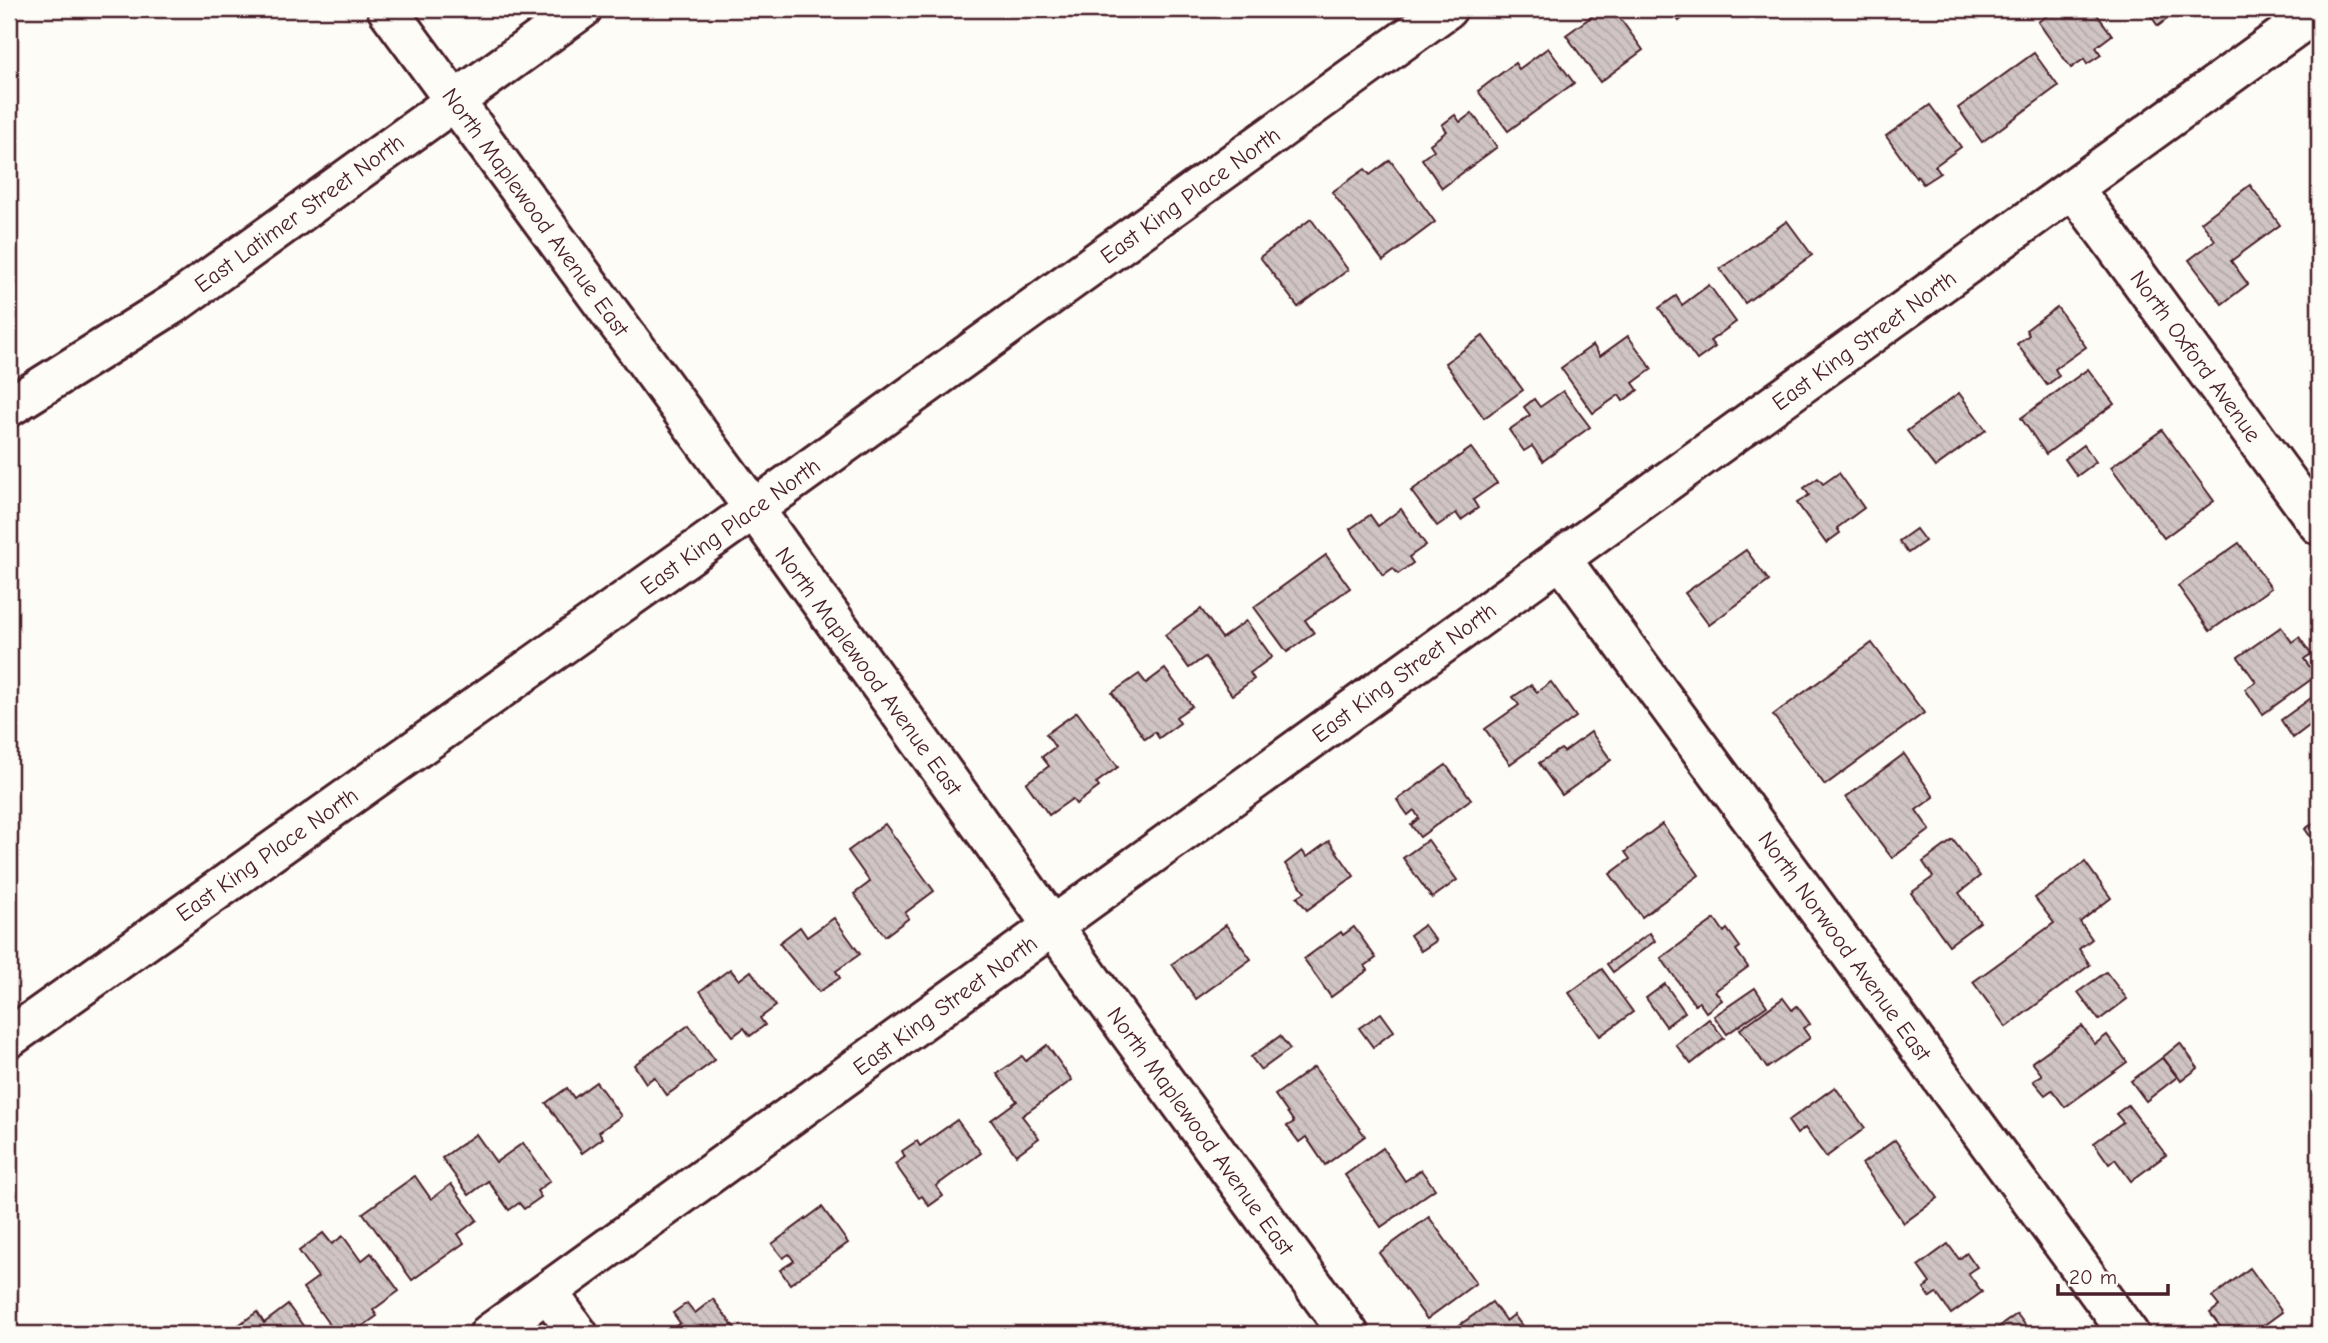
<svg xmlns="http://www.w3.org/2000/svg" width="2328" height="1343" font-family="'Comic Neue',sans-serif">
<style>
.building{fill:url(#building-back-hatch);stroke:#4a1f2b;stroke-width:2}
.lines{fill:none;stroke-linecap:round;stroke-linejoin:round}
.minor-casing{stroke:#4a1f2b;stroke-width:44}
.minor{stroke:#fdfcf7;stroke-width:38}
.labels{text-anchor:middle;stroke-width:5;stroke-linejoin:round;paint-order:stroke}
.street-label{font-size:23px;fill:#4a1f2b;stroke:#fdfcf7}
</style>
<defs>
<pattern id="building-back-hatch" width="6" height="6" patternUnits="userSpaceOnUse" patternTransform="scale(1.75)"><rect width="6" height="6" fill="#d0c5c4"/><path d="M-1 5l2 2M0 0l6 6M5-1l2 2" fill="none" stroke="#b4a9a9"/></pattern>
</defs>
<rect width="100%" height="100%" fill="#fdfcf7"/>
<filter id="ink" filterUnits="userSpaceOnUse"><feTurbulence type="fractalNoise" baseFrequency=".0143" numOctaves="2"/><feDisplacementMap in="SourceGraphic" scale="14" xChannelSelector="R" yChannelSelector="G"/><feConvolveMatrix kernelMatrix="1 2 1 2 8 2 1 2 1" color-interpolation-filters="sRGB"/></filter>
<g filter="url(#ink)">
<!-- building -->
<g class="building">
<polygon points="1602,9 1613,9 1643,50 1600,82 1566,35"/>
<polygon points="1670,9 1694,9 1679,21"/>
<polygon points="2056,9 2063,9 2068,16 2078,9 2093,9 2112,35 2096,47 2101,55 2087,64 2084,59 2071,68 2038,22"/>
<polygon points="2146,9 2178,9 2179,10 2158,26"/>
<polygon points="1548,48 1574,83 1508,131 1478,91 1515,63 1519,69"/>
<polygon points="2034,53 2058,86 1982,142 1958,108"/>
<polygon points="1930,105 1961,147 1935,166 1940,173 1923,184 1917,176 1916,178 1886,136"/>
<polygon points="1472,113 1497,147 1442,188 1422,159 1434,150 1430,144 1447,131 1442,125 1455,115 1460,122"/>
<polygon points="2319,116 2319,131 2312,121"/>
<polygon points="1390,160 1435,222 1383,261 1332,192 1365,169 1370,175"/>
<polygon points="2250,185 2280,225 2231,261 2248,284 2222,304 2189,260 2215,240 2201,222"/>
<polygon points="1311,219 1348,270 1298,307 1260,257"/>
<polygon points="1787,221 1812,255 1745,303 1720,269"/>
<polygon points="1709,285 1736,322 1710,341 1715,347 1697,360 1659,308 1676,296 1682,305"/>
<polygon points="2057,307 2086,347 2055,369 2059,376 2047,385 2017,344 2029,335 2026,330"/>
<polygon points="1483,336 1523,390 1484,418 1445,363"/>
<polygon points="1628,336 1652,369 1633,383 1638,390 1623,401 1619,395 1593,413 1561,368 1593,345 1600,356"/>
<polygon points="2319,364 2319,400 2310,388 2318,383 2309,372"/>
<polygon points="2088,369 2114,404 2046,454 2021,418"/>
<polygon points="1563,391 1590,427 1543,461 1532,446 1524,451 1509,430 1530,415 1524,407 1534,399 1540,407"/>
<polygon points="1959,393 1986,430 1935,467 1907,431"/>
<polygon points="2162,430 2214,501 2164,538 2111,467"/>
<polygon points="2084,445 2096,462 2077,476 2065,459"/>
<polygon points="1471,448 1497,483 1473,500 1478,508 1461,520 1456,513 1437,526 1411,491"/>
<polygon points="1839,473 1864,508 1837,528 1840,533 1826,543 1797,503 1809,495 1804,488 1818,478 1823,484"/>
<polygon points="1401,509 1426,545 1409,557 1413,563 1398,574 1393,568 1383,575 1350,529 1370,515 1378,526"/>
<polygon points="1916,529 1925,541 1908,553 1899,541"/>
<polygon points="2239,543 2271,588 2210,631 2178,586"/>
<polygon points="1746,550 1769,581 1709,625 1685,593"/>
<polygon points="1326,555 1350,588 1305,620 1314,633 1287,652 1254,607"/>
<polygon points="1201,609 1222,638 1246,621 1272,657 1250,673 1254,679 1232,695 1205,657 1189,668 1165,635"/>
<polygon points="2281,627 2292,642 2299,637 2311,654 2304,659 2316,676 2263,714 2245,689 2256,682 2238,657"/>
<polygon points="1872,643 1924,713 1825,785 1773,715"/>
<polygon points="1165,669 1192,706 1176,717 1180,723 1159,738 1155,732 1145,739 1112,693 1139,674 1146,683"/>
<polygon points="1551,682 1576,717 1510,764 1485,729 1519,705 1513,697 1531,685 1537,692"/>
<polygon points="2314,696 2319,703 2319,740 2309,726 2293,738 2281,720"/>
<polygon points="1077,712 1118,767 1096,783 1099,787 1076,804 1072,799 1049,815 1026,783 1049,766 1042,757 1055,747 1046,734"/>
<polygon points="1591,732 1611,760 1562,795 1539,763 1561,749 1564,752"/>
<polygon points="1904,754 1934,797 1916,810 1930,830 1892,858 1846,797"/>
<polygon points="1446,765 1471,799 1420,837 1411,825 1419,818 1414,810 1408,815 1397,800"/>
<polygon points="2319,819 2319,849 2305,829"/>
<polygon points="885,824 934,891 905,913 909,918 885,936 854,894 870,882 848,851"/>
<polygon points="1662,824 1699,875 1642,917 1610,874 1630,859 1625,852"/>
<polygon points="1428,840 1457,880 1432,898 1403,858"/>
<polygon points="1953,840 1980,876 1959,893 1980,922 1949,945 1911,893 1933,877 1923,862"/>
<polygon points="1329,841 1354,876 1307,910 1297,897 1305,892 1285,864 1302,851 1307,857"/>
<polygon points="2085,862 2111,898 2080,922 2092,939 2079,949 2090,965 2006,1027 1973,982 2054,923 2035,898"/>
<polygon points="834,918 860,954 836,971 840,978 819,992 779,943 800,927 807,937"/>
<polygon points="1715,919 1724,932 1727,929 1740,947 1736,950 1748,967 1715,991 1722,1000 1706,1012 1699,1002 1695,1005 1661,958"/>
<polygon points="1226,925 1251,959 1196,999 1172,964"/>
<polygon points="1424,925 1436,941 1421,951 1410,935"/>
<polygon points="1354,927 1376,958 1365,966 1368,970 1331,997 1304,959 1341,932 1343,935"/>
<polygon points="1650,933 1655,941 1613,972 1607,964"/>
<polygon points="730,969 739,980 751,971 776,1006 760,1018 765,1025 750,1036 744,1028 733,1036 700,991"/>
<polygon points="1602,969 1633,1012 1600,1036 1569,993"/>
<polygon points="2106,972 2127,999 2099,1020 2078,992"/>
<polygon points="1665,984 1685,1012 1666,1026 1646,998"/>
<polygon points="1755,988 1767,1006 1727,1034 1714,1016"/>
<polygon points="1783,998 1792,1010 1797,1006 1810,1024 1803,1028 1810,1038 1767,1068 1740,1029"/>
<polygon points="1381,1013 1394,1031 1373,1047 1359,1028"/>
<polygon points="1709,1019 1724,1038 1691,1064 1676,1045"/>
<polygon points="689,1025 715,1060 667,1095 654,1077 646,1083 634,1065"/>
<polygon points="2082,1026 2095,1044 2107,1035 2127,1062 2065,1107 2052,1090 2045,1095 2033,1081 2042,1075 2032,1062"/>
<polygon points="1280,1036 1290,1049 1261,1070 1251,1057"/>
<polygon points="2180,1043 2198,1068 2181,1081 2163,1057"/>
<polygon points="1047,1045 1072,1080 1022,1116 1039,1138 1016,1155 991,1120 1017,1101 997,1074 1022,1056 1026,1061"/>
<polygon points="2162,1058 2177,1077 2146,1101 2131,1081"/>
<polygon points="1314,1067 1365,1136 1325,1165 1306,1137 1299,1142 1287,1126 1294,1122 1275,1095"/>
<polygon points="596,1082 621,1116 599,1132 603,1138 582,1153 546,1103 567,1088 574,1098"/>
<polygon points="1835,1087 1865,1128 1826,1157 1805,1128 1797,1134 1788,1121"/>
<polygon points="2128,1105 2166,1155 2131,1181 2115,1159 2109,1164 2094,1143 2123,1122 2116,1114"/>
<polygon points="957,1120 981,1153 936,1186 943,1196 929,1206 922,1196 919,1198 895,1164 905,1157 902,1151 917,1141 920,1146"/>
<polygon points="476,1134 496,1162 523,1143 550,1181 537,1191 541,1197 524,1209 519,1203 509,1210 488,1181 469,1195 442,1158"/>
<polygon points="1895,1140 1938,1198 1904,1223 1862,1164"/>
<polygon points="1383,1148 1405,1181 1421,1170 1435,1189 1381,1227 1345,1175"/>
<polygon points="415,1176 431,1199 451,1184 477,1220 458,1234 464,1243 412,1280 363,1213"/>
<polygon points="822,1207 848,1243 790,1284 780,1270 794,1261 789,1254 783,1258 772,1244"/>
<polygon points="1429,1217 1476,1283 1427,1319 1379,1253"/>
<polygon points="323,1233 332,1244 343,1236 361,1261 371,1253 399,1291 373,1310 377,1316 357,1330 353,1324 336,1334 303,1288 318,1277 299,1251"/>
<polygon points="1948,1244 1959,1259 1967,1253 1977,1267 1968,1273 1982,1292 1951,1314 1936,1293 1930,1297 1924,1288 1930,1283 1918,1266"/>
<polygon points="2250,1268 2282,1312 2252,1334 2239,1334 2235,1330 2226,1334 2210,1313 2219,1306 2212,1297"/>
<polygon points="713,1299 739,1334 665,1334 680,1323 673,1313 687,1303 695,1313"/>
<polygon points="1492,1302 1506,1321 1514,1315 1525,1330 1519,1334 1447,1334"/>
<polygon points="288,1305 309,1334 226,1334 257,1312 264,1323"/>
<polygon points="2017,1314 2032,1334 1989,1334"/>
<polygon points="1545,1327 1550,1334 1535,1334"/>
</g>
<g class="lines">
<defs>
<g id="minor">
<polyline points="387,9 754,509 1123,1024 1349,1334"/>
<polyline points="2073,188 2319,525"/>
<polyline points="9,407 178,301 582,9"/>
<polyline points="1561,559 2129,1334"/>
<polyline points="9,1038 754,509 1447,9"/>
<polyline points="548,1292 578,1334"/>
<polyline points="489,1334 2319,10"/>
</g>
</defs>
<!-- minor casing -->
<use href="#minor" class="minor-casing"/>
<!-- minor -->
<use href="#minor" class="minor"/>
</g>
</g>
<g class="labels">
<!-- street labels -->
<g class="street-label">
<text transform="translate(1190 195) rotate(-36)" y="8">East King Place North</text>
<text transform="translate(536 212) rotate(54)" y="8">North Maplewood Avenue East</text>
<text transform="translate(299 213) rotate(-36)" y="8">East Latimer Street North</text>
<text transform="translate(1864 340) rotate(-36)" y="8">East King Street North</text>
<text transform="translate(2196 356) rotate(54)" y="8">North Oxford Avenue</text>
<text transform="translate(730 526) rotate(-36)" y="8">East King Place North</text>
<text transform="translate(869 671) rotate(54)" y="8">North Maplewood Avenue East</text>
<text transform="translate(1404 672) rotate(-36)" y="8">East King Street North</text>
<text transform="translate(267 854) rotate(-35)" y="8">East King Place North</text>
<text transform="translate(1845 946) rotate(54)" y="8">North Norwood Avenue East</text>
<text transform="translate(945 1005) rotate(-36)" y="8">East King Street North</text>
<text transform="translate(1201 1131) rotate(54)" y="8">North Maplewood Avenue East</text>
</g>
</g>
<!-- margin -->
<rect width="2328" height="1343" fill="none" stroke="#fdfcf7" stroke-width="35"/>
<rect x="18" y="18" width="2293" height="1308" fill="none" stroke="#4a1f2b" stroke-width="2.5" filter="url(#ink)"/>
<!-- scale -->
<path d="M2058 1284v10h110v-10" fill="none" stroke="#4a1f2b" stroke-width="3.5"/>
<text x="2069" y="1284" font-size="21" fill="#4a1f2b" stroke="#fdfcf7" stroke-width="5" paint-order="stroke">20 m</text>
</svg>
